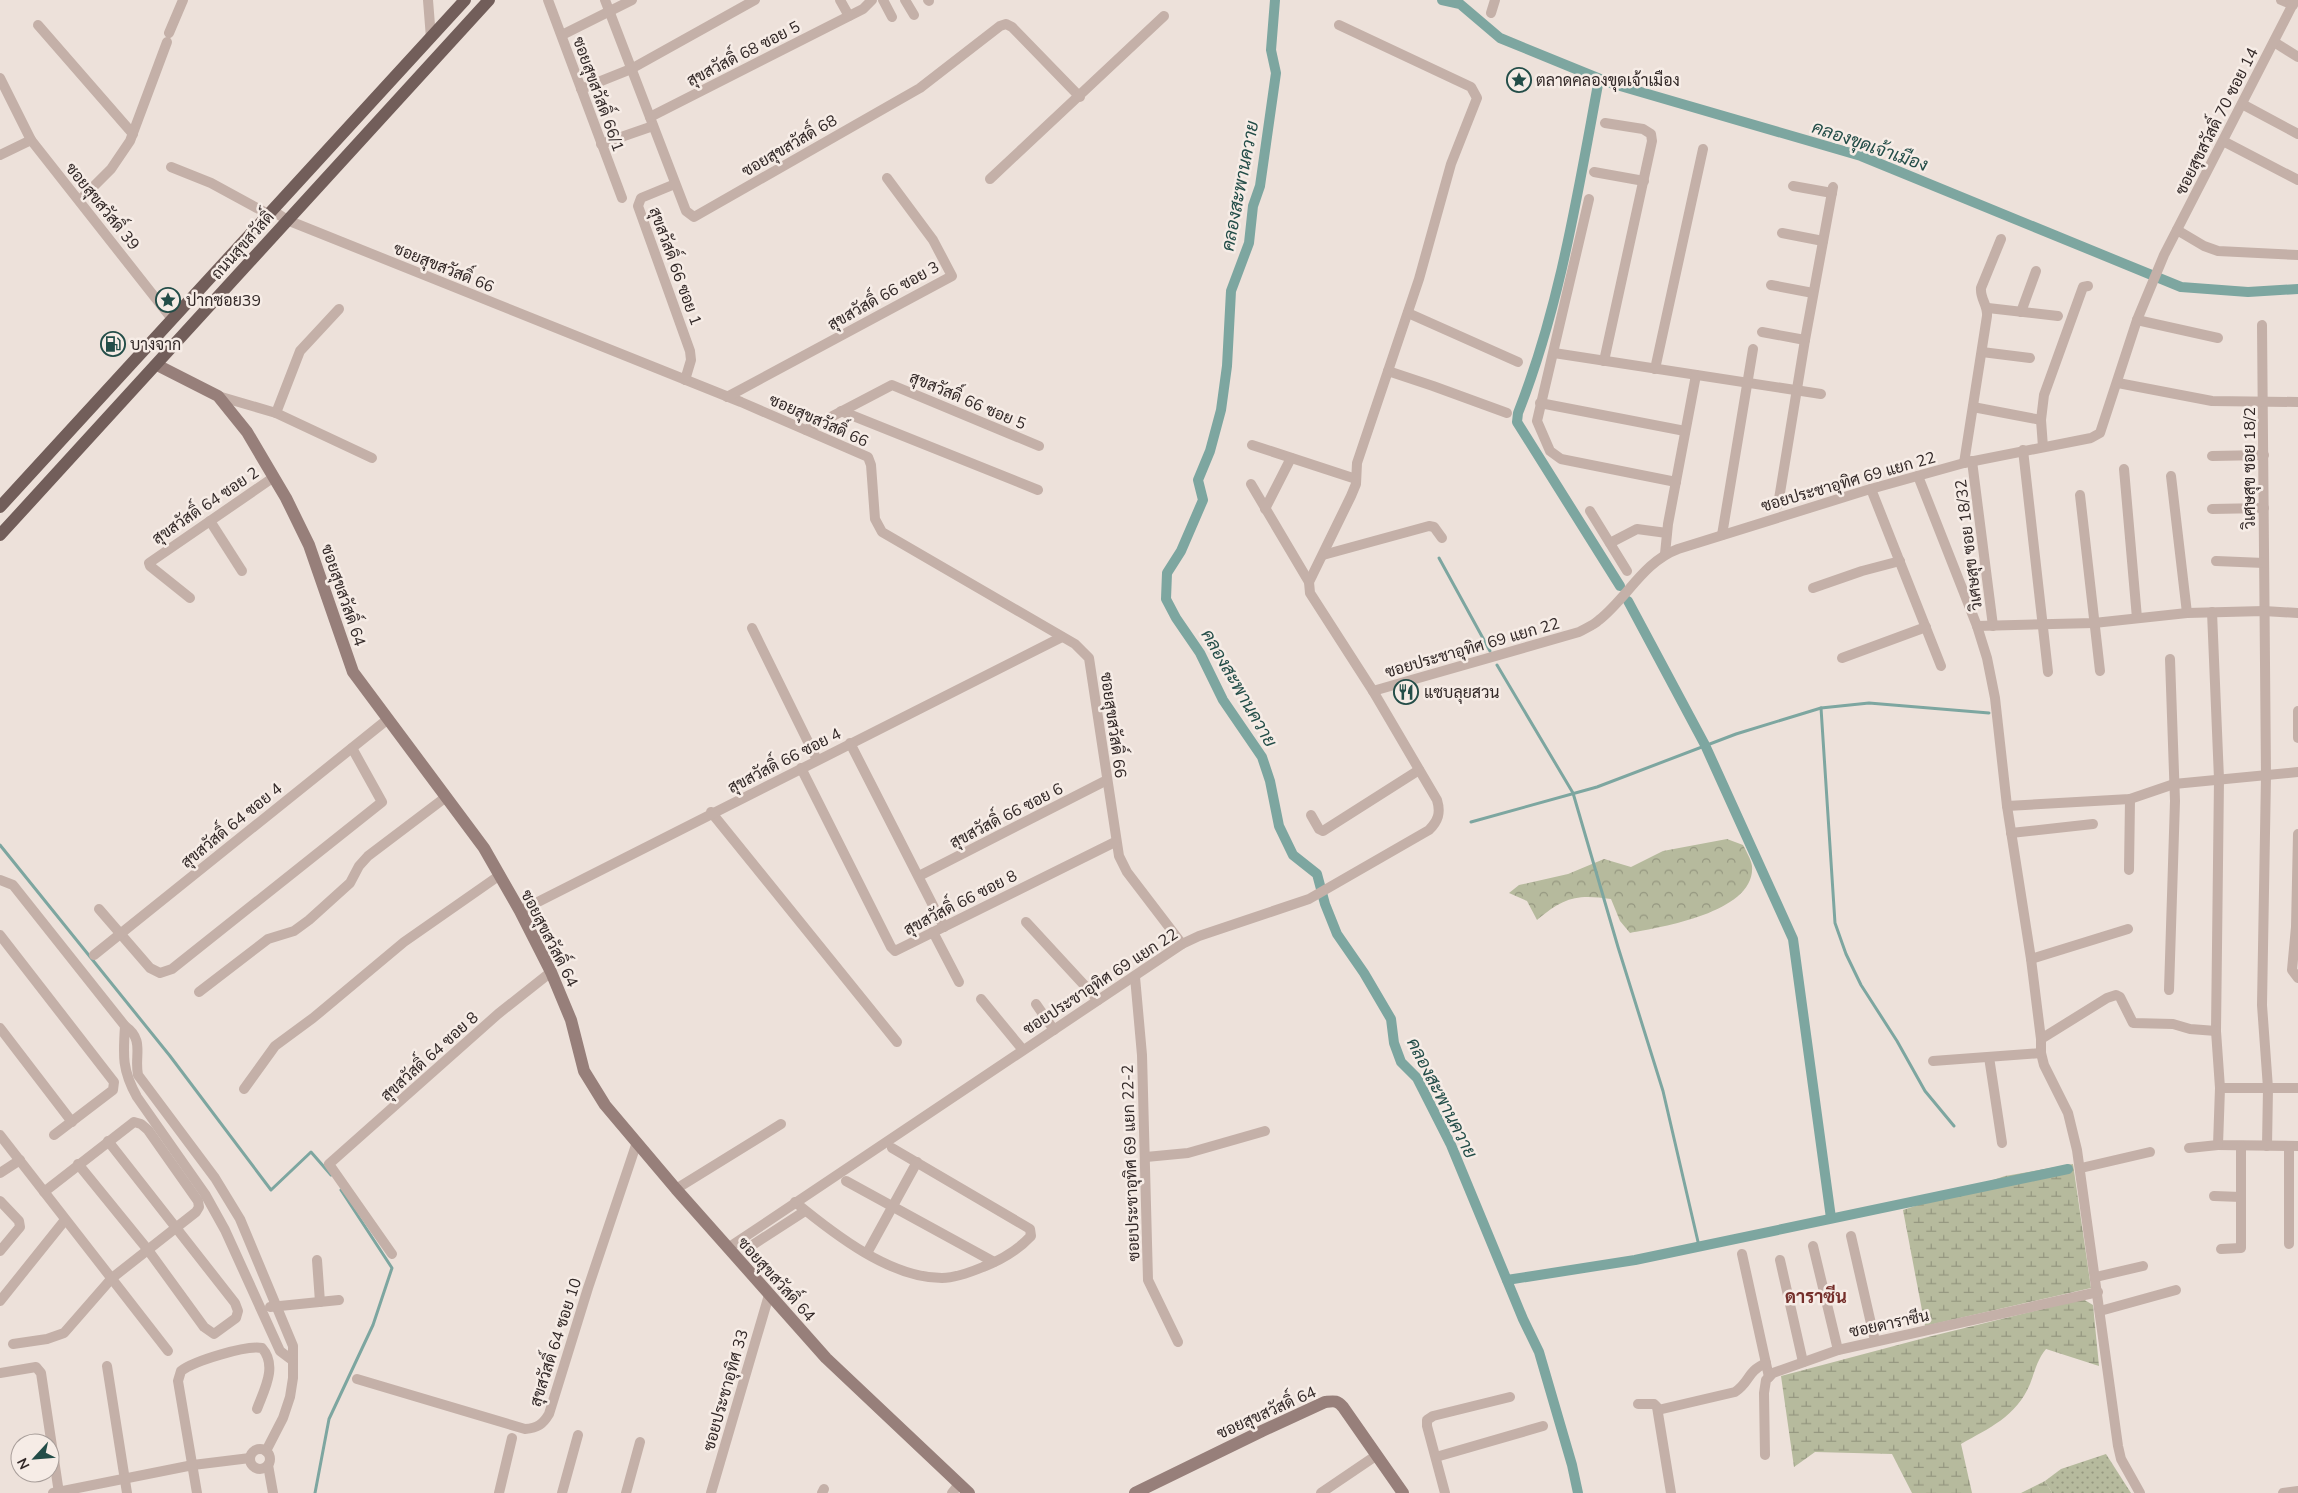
<svg xmlns="http://www.w3.org/2000/svg" width="2298" height="1493" font-family="'Nunito Sans',Sarabun,sans-serif">
<style>
.grass{fill:url(#grass-dots)}
.forest{fill:url(#forest-crowns)}
.wetland{fill:url(#wetland-marsh)}
.lines{fill:none;stroke-linecap:round;stroke-linejoin:round}
.stream{stroke:#7da6a0;stroke-width:3}
.canal{stroke:#7da6a0;stroke-width:10}
.street{stroke:#c4b0a8;stroke-width:10}
.secondary{stroke:#977f7a;stroke-width:12}
.primary{stroke:#725e5a;stroke-width:12}
.labels{text-anchor:middle;stroke-width:5;stroke-linejoin:round;paint-order:stroke}
.street-label{font-size:16px;fill:#322827;stroke:#f6ece6}
.poi-label{font-size:16px;fill:#322827;stroke:#f6ece6;text-anchor:start}
.water-label{font-size:18px;font-style:italic;fill:#234d48;stroke:#f6ece6}
.neighbourhood-label{font-size:18px;font-weight:bold;fill:#752f2b;stroke:#f6ece6}
</style>
<defs>
<pattern id="grass-dots" width="8" height="8" patternUnits="userSpaceOnUse" patternTransform="scale(1.25)"><rect width="8" height="8" fill="#b6ba9d"/><path d="M2 2h.1M6 6h.1" fill="none" stroke="#959780" stroke-width="1.8" stroke-linecap="round"/></pattern>
<pattern id="forest-crowns" width="20" height="18" patternUnits="userSpaceOnUse" patternTransform="scale(1.25)"><rect width="20" height="18" fill="#b6ba9d"/><path d="M2 6a3 3 0 1 1 6 0M12 15a3 3 0 1 1 6 0" fill="none" stroke="#959780"/></pattern>
<pattern id="wetland-marsh" width="20" height="14" patternUnits="userSpaceOnUse" patternTransform="scale(1.25)"><rect width="20" height="14" fill="#b6ba9d"/><path d="M1 5h8M5 5V1M11 12h8M15 12V8" fill="none" stroke="#959780"/></pattern>
</defs>
<rect width="100%" height="100%" fill="#ede1da"/>
<!-- grass -->
<polygon class="grass" points="2106,1454 2131,1493 2052,1493 2045,1481 2061,1469"/>
<!-- forest -->
<path class="forest" d="M1727,839l16,6c3,6 8,14 9,21 4,46 -89,61 -122,67l-10,-12 -9,-22c-34,-5 -47,-2 -74,21l-10,-19 -18,-8 10,-8 49,-11 36,-15 27,8 32,-16z"/>
<!-- wetland -->
<g class="wetland">
<polygon points="2073,1164 2091,1288 1925,1326 1903,1210 2005,1176"/>
<path d="M2083,1299l10,6 6,61 -53,-17c-9,11 -11,22 -16,35 -14,33 -41,44 -69,60l11,49h-60l-20,-39 -77,-2 -21,15 -13,-91 147,-39z"/>
<polygon points="2045,1481 2052,1493 2021,1493"/>
</g>
<g class="lines">
<!-- stream -->
<g class="stream">
<polyline points="1439,558 1490,651"/>
<polyline points="1497,665 1573,793 1618,947 1663,1091 1699,1246"/>
<polyline points="1821,708 1835,923 1846,954 1861,985 1897,1041 1925,1091 1954,1126"/>
<polyline points="1471,822 1597,787 1736,734 1821,708 1869,703 1989,713"/>
<polyline points="0,845 170,1056 271,1190 311,1152 331,1175"/>
<polyline points="315,1493 329,1419 373,1325 392,1268 341,1190"/>
</g>
<!-- canal -->
<g class="canal">
<polyline points="1275,0 1271,50 1276,73 1260,186 1253,206 1249,243 1231,291 1227,366 1221,410 1210,451 1198,480 1203,500 1181,551 1167,573 1166,599 1176,618 1200,653 1223,700 1262,757 1270,781 1279,826 1293,855 1317,874 1325,904 1337,934 1364,973 1391,1019 1394,1043 1401,1062 1417,1078 1451,1145 1523,1319 1539,1352 1572,1465 1578,1493"/>
<polyline points="1442,0 1460,4 1500,38 1610,83 1861,156 2181,287 2248,292 2298,289"/>
<path d="M1599,79c-21,112 -39,228 -81,334l-1,9 103,164"/>
<polyline points="1628,601 1705,745 1793,939 1831,1218"/>
<polyline points="1507,1280 1635,1260 2068,1169"/>
</g>
<!-- street -->
<g class="street">
<polyline points="428,0 431,38"/>
<polyline points="548,0 622,198"/>
<polyline points="605,0 686,211 694,217 920,88 1000,26 1006,24 1012,27 1080,97"/>
<polyline points="840,0 849,16"/>
<polyline points="883,0 892,17"/>
<polyline points="905,0 914,15"/>
<polyline points="928,0 929,1"/>
<polyline points="2281,0 2293,5"/>
<polyline points="1491,13 1495,0"/>
<polyline points="38,25 133,134"/>
<polyline points="1339,25 1471,87 1477,98 1451,164 1419,279 1357,463 1356,484 1351,496 1309,582 1310,593 1373,691"/>
<polyline points="169,33 183,0"/>
<polyline points="562,35 632,0"/>
<polyline points="2274,42 2298,57"/>
<polyline points="0,78 31,140"/>
<polyline points="581,89 631,69 755,0"/>
<polyline points="2242,104 2298,134"/>
<polyline points="650,117 863,9 872,0"/>
<polyline points="2223,141 2298,180"/>
<polyline points="601,144 653,126"/>
<polyline points="0,155 31,140 172,319"/>
<polyline points="171,167 211,183 268,214"/>
<polyline points="1594,172 1644,181"/>
<polyline points="990,179 1164,16"/>
<polyline points="675,184 641,198 638,206 690,351 691,360 685,380"/>
<polyline points="1793,186 1832,193"/>
<polyline points="1589,199 1537,421 1550,451 1561,459 1676,482"/>
<polyline points="80,200 111,169 130,141 167,42"/>
<polyline points="272,210 287,220 741,402 868,457 871,465 875,519 882,532 1075,644 1089,658 1119,856 1127,872 1182,944"/>
<polyline points="2177,230 2204,246 2218,251 2298,255"/>
<polyline points="1782,233 1823,241"/>
<polyline points="1771,285 1813,293"/>
<polyline points="1988,308 2058,316"/>
<polyline points="2021,312 2036,271"/>
<polyline points="1408,313 1518,362"/>
<polyline points="2137,320 2218,338"/>
<polyline points="2262,325 2266,776 2262,1005 2268,1088 2267,1146"/>
<polyline points="1762,332 1805,340"/>
<polyline points="1982,352 2030,358"/>
<polyline points="1554,353 1821,394"/>
<polyline points="1604,361 1652,141 1651,134 1643,129 1605,123"/>
<polyline points="1655,369 1703,149"/>
<polyline points="1388,371 1433,386 1507,413"/>
<polyline points="2118,383 2212,401 2298,402"/>
<polyline points="218,396 276,413 300,351 339,309"/>
<polyline points="727,397 952,276 933,240 887,178"/>
<polyline points="1540,403 1685,431"/>
<polyline points="1973,407 2041,420"/>
<polyline points="841,411 1038,490"/>
<polyline points="276,413 372,458"/>
<polyline points="806,430 892,385 1039,446"/>
<polyline points="1252,445 1356,479"/>
<polyline points="2043,447 2041,420 2044,395 2083,287 2088,286"/>
<polyline points="2023,450 2048,672"/>
<polyline points="2212,456 2264,455"/>
<polyline points="1972,461 1993,626"/>
<path d="M1964,463l23,-147c1,-11 -7,-17 -6,-28l20,-49"/>
<polyline points="2124,469 2137,618"/>
<polyline points="1918,476 1977,626 1987,658 1995,698 2007,806 2031,959 2041,1039 2041,1053 2044,1065 2068,1113 2077,1150 2118,1446 2121,1459 2140,1493"/>
<polyline points="2171,476 2187,613"/>
<polyline points="1251,484 1309,582"/>
<polyline points="1871,489 1941,666"/>
<polyline points="2080,495 2100,671"/>
<polyline points="1778,505 1805,340 1833,187"/>
<polyline points="1265,509 1291,458"/>
<polyline points="2212,509 2264,508"/>
<polyline points="1590,511 1627,571"/>
<polyline points="210,521 242,571"/>
<polyline points="1722,535 1753,349"/>
<polyline points="1610,543 1637,529 1667,533"/>
<polyline points="1665,554 1668,524 1696,375"/>
<polyline points="1323,555 1429,526 1434,527 1442,538"/>
<polyline points="2216,561 2264,563"/>
<polyline points="1813,588 1862,571 1900,561"/>
<polyline points="190,598 150,566 149,563 274,477"/>
<polyline points="2212,612 2219,779 2216,1031 2220,1088 2218,1145 2298,1146"/>
<polyline points="1977,626 2094,623 2187,613 2264,611 2298,613"/>
<polyline points="752,628 817,760"/>
<polyline points="1842,658 1926,627"/>
<polyline points="2298,711 2298,738"/>
<polyline points="850,743 944,927"/>
<polyline points="801,768 891,947 895,951 1115,842"/>
<polyline points="2007,806 2130,799 2174,784 2298,772"/>
<polyline points="711,812 897,1042"/>
<polyline points="1311,815 1319,829 1323,831 1419,770"/>
<polyline points="2011,833 2093,824"/>
<polyline points="2298,834 2296,927 2292,970 2298,978"/>
<polyline points="2129,870 2130,799"/>
<polyline points="919,876 1107,780"/>
<path d="M0,880l13,5 112,141c20,14 9,29 13,49l77,103 25,41 53,127v32l-3,19 -7,21 -17,33"/>
<polyline points="99,909 150,968 160,973 172,969 382,802 352,748"/>
<polyline points="520,911 1062,637"/>
<polyline points="1026,922 1098,1000"/>
<polyline points="933,932 959,982"/>
<polyline points="0,935 114,1082 113,1090 54,1135"/>
<polyline points="94,955 388,719"/>
<polyline points="2031,959 2128,929"/>
<polyline points="1135,977 1142,1055 1148,1280 1178,1342"/>
<polyline points="2169,990 2175,801 2170,659"/>
<polyline points="199,992 268,939 294,931 309,920 350,883 359,866 368,856 446,797"/>
<polyline points="981,999 1023,1050"/>
<polyline points="1036,1004 1054,1030"/>
<path d="M125,1026c-2,30 -3,44 12,71l68,97 20,36 55,121 12,9"/>
<polyline points="0,1028 72,1122"/>
<polyline points="2041,1039 2107,998 2116,995 2120,997 2133,1023 2173,1024 2190,1029 2216,1031"/>
<polyline points="1989,1057 2002,1143"/>
<polyline points="1933,1061 2041,1053"/>
<polyline points="2220,1088 2298,1088"/>
<polyline points="244,1089 275,1046 313,1018 404,942 500,875"/>
<polyline points="0,1135 168,1351"/>
<polyline points="2289,1146 2289,1244"/>
<polyline points="2189,1148 2218,1145"/>
<polyline points="1146,1157 1188,1153 1265,1131"/>
<polyline points="78,1164 148,1250 204,1327 214,1334 236,1318 238,1311 235,1303 108,1141"/>
<polyline points="2081,1168 2150,1152"/>
<polyline points="0,1173 20,1160"/>
<polyline points="846,1181 994,1262"/>
<polyline points="676,1189 781,1124"/>
<polyline points="2214,1196 2241,1197"/>
<polyline points="0,1201 19,1221 20,1227 0,1251"/>
<path d="M795,1202c39,32 95,76 147,76 14,0 29,-6 41,-11 18,-7 35,-17 48,-31l-1,-7 -5,-3 -133,-78"/>
<polyline points="1851,1236 1875,1341"/>
<polyline points="751,1246 805,1211"/>
<polyline points="1813,1246 1838,1350"/>
<path d="M728,1248l454,-304 17,-8 110,-37 120,-69c9,-9 12,-17 8,-30l-64,-109 206,-59c7,-4 15,-7 20,-12 28,-22 44,-58 79,-71l189,-59 97,-27 127,-25 9,-5 37,-113 27,-65 131,-255"/>
<polyline points="2221,1249 2241,1248 2241,1146"/>
<polyline points="867,1253 917,1162"/>
<polyline points="392,1254 329,1164 498,1014 551,972"/>
<polyline points="1742,1254 1769,1377"/>
<polyline points="317,1260 320,1302"/>
<polyline points="1780,1260 1803,1362"/>
<polyline points="2096,1277 2143,1266"/>
<polyline points="0,1301 65,1220"/>
<polyline points="270,1307 339,1300"/>
<polyline points="2100,1311 2176,1290"/>
<polyline points="13,1344 47,1339 64,1333 112,1278 196,1212 199,1207 198,1201 148,1130 141,1124 134,1122 44,1192"/>
<polyline points="107,1366 127,1493"/>
<polyline points="0,1373 36,1367 41,1373 59,1493"/>
<path d="M357,1379l168,50c13,-1 18,-5 24,-15l39,-126 49,-146"/>
<polyline points="1638,1404 1654,1404 1657,1407 1671,1493"/>
<path d="M1658,1410l77,-18c16,-11 11,-20 31,-29"/>
<circle cx="260" cy="1459" r="10"/>
<polyline points="1765,1455 1764,1393 1766,1380 1773,1373 1838,1350 2098,1292"/>
<polyline points="1436,1457 1543,1426"/>
<polyline points="268,1465 273,1493"/>
<polyline points="53,1493 193,1465 250,1458"/>
<path d="M197,1493l-19,-112 3,-10c13,-10 65,-26 81,-23 16,18 2,42 -5,61"/>
<polyline points="499,1493 512,1438"/>
<polyline points="562,1493 578,1435"/>
<polyline points="626,1493 640,1442"/>
<polyline points="711,1493 769,1295"/>
<polyline points="822,1493 824,1489"/>
<polyline points="952,1493 959,1484"/>
<polyline points="1321,1493 1377,1455"/>
<polyline points="1445,1493 1427,1426 1427,1420 1433,1416 1510,1397"/>
<polyline points="2283,1493 2298,1491"/>
</g>
<!-- secondary -->
<g class="secondary">
<polyline points="157,365 218,396 247,432 286,498 309,545 353,672 484,848 520,911 551,972 571,1020 584,1071 605,1105 676,1189 826,1358 969,1493"/>
<path d="M1135,1493l127,-62 63,-29c9,-1 12,-2 18,5l60,86"/>
</g>
<!-- primary -->
<g class="primary">
<polyline points="0,507 465,0"/>
<polyline points="0,535 489,0"/>
</g>
</g>
<!-- icons -->
<defs>
<symbol id="sight-ring" viewBox="-11 -11 22 22"><circle r="9.5" fill="#f6ece6" stroke="#234d48" stroke-width="1.5"/><path d="M0-6L1.8-2.2L6-1.7L2.9 1.2L3.7 5.4L0 3.3L-3.7 5.4L-2.9 1.2L-6-1.7L-1.8-2.2Z" fill="#234d48"/></symbol>
<symbol id="fuel-ring" viewBox="-11 -11 22 22"><circle r="9.5" fill="#f6ece6" stroke="#234d48" stroke-width="1.5"/><path d="M-5.5-6h7V0h2V4h1.3V-2.5L3-4.5l.8-.8L6-3V5H2.5V1h-1V6h-7ZM-4.2-4.7v3.2H.2V-4.7Z" fill="#234d48"/></symbol>
<symbol id="restaurant-ring" viewBox="-11 -11 22 22"><circle r="9.5" fill="#f6ece6" stroke="#234d48" stroke-width="1.5"/><path d="M-5-6h1v4h1v-4h1v4h1v-4h1v5L-1.5 .5V6h-2V.5L-5-1ZM5-6V6H3V1.5H1.5Q1.5-4 5-6Z" fill="#234d48"/></symbol>
</defs>
<g fill-rule="evenodd">
<use href="#sight-ring" x="1505" y="66" width="28" height="28"/>
<use href="#sight-ring" x="154" y="286" width="28" height="28"/>
<use href="#fuel-ring" x="99" y="330" width="28" height="28"/>
<use href="#restaurant-ring" x="1392" y="678" width="28" height="28"/>
</g>
<g class="labels">
<!-- street labels -->
<g class="street-label">
<text transform="translate(743 53) rotate(-27)" y="6">สุขสวัสดิ์ 68 ซอย 5</text>
<text transform="translate(599 94) rotate(70)" y="6">ซอยสุขสวัสดิ์ 66/1</text>
<text transform="translate(2216 121) rotate(-63)" y="6">ซอยสุขสวัสดิ์ 70 ซอย 14</text>
<text transform="translate(789 145) rotate(-30)" y="6">ซอยสุขสวัสดิ์ 68</text>
<text transform="translate(103 206) rotate(51)" y="6">ซอยสุขสวัสดิ์ 39</text>
<text transform="translate(242 245) rotate(-48)" y="6">ถนนสุขสวัสดิ์</text>
<text transform="translate(676 266) rotate(70)" y="6">สุขสวัสดิ์ 66 ซอย 1</text>
<text transform="translate(444 267) rotate(22)" y="6">ซอยสุขสวัสดิ์ 66</text>
<text transform="translate(883 295) rotate(-29)" y="6">สุขสวัสดิ์ 66 ซอย 3</text>
<text transform="translate(968 400) rotate(23)" y="6">สุขสวัสดิ์ 66 ซอย 5</text>
<text transform="translate(819 420) rotate(24)" y="6">ซอยสุขสวัสดิ์ 66</text>
<text transform="translate(2249 468) rotate(-90)" y="6">วิเศษสุข ซอย 18/2</text>
<text transform="translate(1848 481) rotate(-16)" y="6">ซอยประชาอุทิศ 69 แยก 22</text>
<text transform="translate(205 505) rotate(-34)" y="6">สุขสวัสดิ์ 64 ซอย 2</text>
<text transform="translate(1968 545) rotate(-97)" y="6">วิเศษสุข ซอย 18/32</text>
<text transform="translate(344 595) rotate(71)" y="6">ซอยสุขสวัสดิ์ 64</text>
<text transform="translate(1472 647) rotate(-16)" y="6">ซอยประชาอุทิศ 69 แยก 22</text>
<text transform="translate(1114 725) rotate(82)" y="6">ซอยสุขสวัสดิ์ 66</text>
<text transform="translate(784 760) rotate(-27)" y="6">สุขสวัสดิ์ 66 ซอย 4</text>
<text transform="translate(1006 815) rotate(-27)" y="6">สุขสวัสดิ์ 66 ซอย 6</text>
<text transform="translate(231 825) rotate(-39)" y="6">สุขสวัสดิ์ 64 ซอย 4</text>
<text transform="translate(960 902) rotate(-27)" y="6">สุขสวัสดิ์ 66 ซอย 8</text>
<text transform="translate(550 938) rotate(63)" y="6">ซอยสุขสวัสดิ์ 64</text>
<text transform="translate(1100 981) rotate(-33)" y="6">ซอยประชาอุทิศ 69 แยก 22</text>
<text transform="translate(429 1056) rotate(-42)" y="6">สุขสวัสดิ์ 64 ซอย 8</text>
<text transform="translate(1130 1163) rotate(-92)" y="6">ซอยประชาอุทิศ 69 แยก 22-2</text>
<text transform="translate(777 1279) rotate(48)" y="6">ซอยสุขสวัสดิ์ 64</text>
<text transform="translate(1889 1323) rotate(-12)" y="6">ซอยดาราซีน</text>
<text transform="translate(555 1342) rotate(-72)" y="6">สุขสวัสดิ์ 64 ซอย 10</text>
<text transform="translate(725 1390) rotate(-74)" y="6">ซอยประชาอุทิศ 33</text>
<text transform="translate(1266 1412) rotate(-24)" y="6">ซอยสุขสวัสดิ์ 64</text>
</g>
<!-- poi labels -->
<g class="poi-label">
<text x="1536" y="86">ตลาดคลองขุดเจ้าเมือง</text>
<text x="186" y="306">ปากซอย39</text>
<text x="130" y="350">บางจาก</text>
<text x="1424" y="698">แซบลุยสวน</text>
</g>
<!-- water labels -->
<g class="water-label">
<text transform="translate(1870 146) rotate(19)" y="6">คลองขุดเจ้าเมือง</text>
<text transform="translate(1240 186) rotate(-79)" y="6">คลองสะพานควาย</text>
<text transform="translate(1239 688) rotate(60)" y="6">คลองสะพานควาย</text>
<text transform="translate(1442 1098) rotate(63)" y="6">คลองสะพานควาย</text>
</g>
<!-- neighbourhood labels -->
<g class="neighbourhood-label">
<text x="1816" y="1303">ดาราซีน</text>
</g>
</g>
<!-- north arrow -->
<g transform="translate(35 1458) rotate(244)"><circle r="24" fill="#f6ece6" stroke="#a89e9a"/>
<path d="M0-4L9 19L0 12L-9 19Z" fill="#234d48"/>
<text y="-8" font-size="14" font-weight="bold" text-anchor="middle" fill="#322827">N</text>
</g>
</svg>
